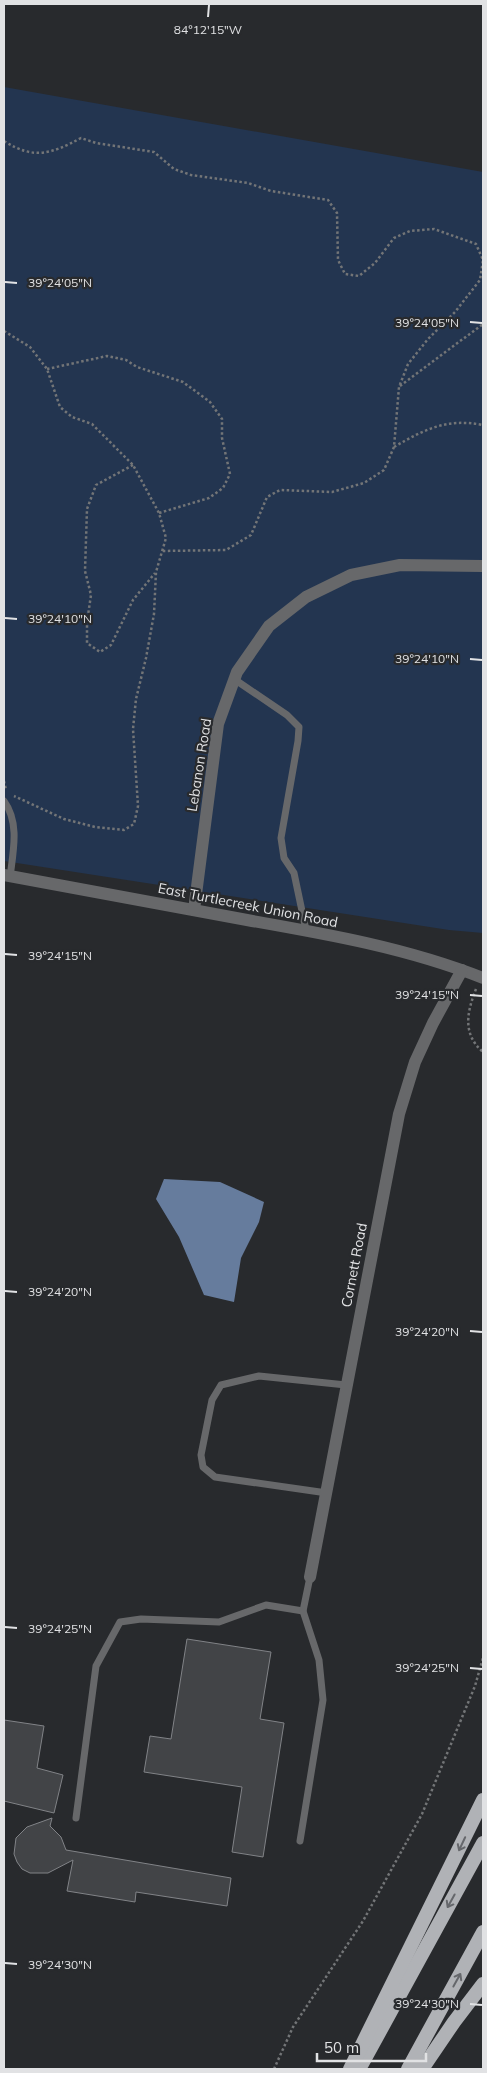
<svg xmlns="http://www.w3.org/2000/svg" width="487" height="2073" font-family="Mulish,sans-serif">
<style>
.green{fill:#233550}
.water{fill:#667c9d}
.building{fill:#424447;stroke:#818387}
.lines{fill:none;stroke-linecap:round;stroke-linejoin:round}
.path{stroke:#737577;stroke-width:2.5;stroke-dasharray:2.5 2.5;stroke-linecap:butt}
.service{stroke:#67686a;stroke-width:7}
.minor{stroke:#67686a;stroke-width:12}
.trunk{stroke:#b0b2b6;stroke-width:14}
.oneway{stroke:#65676b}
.ticks{fill:none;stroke:#e1e2e4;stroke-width:2}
.labels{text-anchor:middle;stroke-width:4.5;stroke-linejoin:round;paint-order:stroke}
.street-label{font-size:14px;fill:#e1e2e4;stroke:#282a2d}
.ticks-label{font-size:12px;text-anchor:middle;fill:#e1e2e4;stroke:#282a2d;stroke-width:4.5;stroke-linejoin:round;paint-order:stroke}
</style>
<rect width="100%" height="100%" fill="#282a2d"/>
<!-- green -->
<polygon class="green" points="4,87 483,172 483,933 449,930 4,861"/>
<!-- water -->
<polygon class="water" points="164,1179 220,1182 264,1202 259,1222 241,1258 234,1302 204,1295 179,1237 156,1199"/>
<!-- building -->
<g class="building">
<polygon points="187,1639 271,1652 260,1719 284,1723 263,1857 232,1852 242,1787 144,1772 150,1736 171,1739"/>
<polygon points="4,1720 44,1726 37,1768 63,1775 54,1813 4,1801"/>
<polygon points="52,1818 50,1826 61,1837 66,1850 231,1878 227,1906 136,1892 135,1902 67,1891 73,1860 48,1873 30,1873 22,1869 17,1862 14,1854 16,1838 27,1827"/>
</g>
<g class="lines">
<!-- path -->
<g class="path">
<path d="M4,141c30,19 47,13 77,-3l15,5 58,9 20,17 17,6 57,8 23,8 57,9 9,13 1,47 7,14 14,2 16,-13 19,-25 16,-7 24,-2 42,15 7,16 -3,20 -25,32 -27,27 -20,25 -9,23 -5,60 -10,23 -20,13 -32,9 -52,-2 -13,7 -16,38 -25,15 -64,1"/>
<polyline points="4,331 30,347 47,369 60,407 72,417 92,424 133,465 159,513 166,538 156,572 154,614 146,658 136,699 133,729 138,806 134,824 124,830 95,827 64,819 14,796"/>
<polyline points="47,369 107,356 126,360 137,367 183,382 210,402 222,419 222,438 230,474 223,488 209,498 159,513"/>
<polyline points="400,386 483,324"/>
<path d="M394,447c31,-18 53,-29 89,-22"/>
<polyline points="133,465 96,485 87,509 85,571 91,595 87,622 87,643 100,652 111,645 133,600 155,573"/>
<polyline points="4,781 6,790"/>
<path d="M476,989c-9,23 -14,45 7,63"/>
<polyline points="274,2069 293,2027 363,1921 422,1814 475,1686 483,1658"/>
</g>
<!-- service -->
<g class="service">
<polyline points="234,679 287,715 299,727 298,741 281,838 284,858 294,873 306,930"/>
<path d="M4,801c16,22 9,51 6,76"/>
<polyline points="327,1493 215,1477 203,1467 201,1455 212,1400 221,1385 259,1376 346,1385"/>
<polyline points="76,1818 96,1666 120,1622 141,1619 219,1622 266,1605 303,1611"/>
<polyline points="300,1841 323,1700 319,1660 303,1611 310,1577"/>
</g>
<!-- minor -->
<g class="minor">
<path d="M4,875c81,15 162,30 243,45 80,14 160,28 236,58"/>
<polyline points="194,910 218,724 237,672 269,626 306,597 351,575 400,565 483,566"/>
<polyline points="310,1577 399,1114 415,1062 433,1023 462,970"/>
</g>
<!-- trunk -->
<g class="trunk">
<polyline points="362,2064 483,1843"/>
<polyline points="350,2069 483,1800"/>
<polyline points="408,2069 483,1932"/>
<polyline points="422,2069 454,2022 483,1984"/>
</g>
</g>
<!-- one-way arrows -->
<defs><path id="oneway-shaft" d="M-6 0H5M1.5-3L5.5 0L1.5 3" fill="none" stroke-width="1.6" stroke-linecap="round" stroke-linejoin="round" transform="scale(1.25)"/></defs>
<g class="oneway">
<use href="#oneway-shaft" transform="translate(462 1844) rotate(115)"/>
<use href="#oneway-shaft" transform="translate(451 1901) rotate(119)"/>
<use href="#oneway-shaft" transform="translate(457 1980) rotate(-61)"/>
</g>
<!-- ticks -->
<path class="ticks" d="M208,17l1,-12M5,282l12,1M470,322l12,1M5,618l12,1M470,659l12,1M5,954l12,1M470,995l12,1M5,1291l12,1M470,1331l12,1M5,1627l12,1M470,1668l12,1M5,1963l12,1M470,2004l12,1"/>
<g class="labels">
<!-- street labels -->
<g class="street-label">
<text transform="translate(199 765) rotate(-81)" y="5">Lebanon Road</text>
<text transform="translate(248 905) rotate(11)" y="5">East Turtlecreek Union Road</text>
<text transform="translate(354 1265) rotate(-79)" y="5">Cornett Road</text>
</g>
</g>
<g class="ticks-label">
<text x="208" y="34">84°12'15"W</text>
<text x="60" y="287">39°24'05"N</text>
<text x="427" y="327">39°24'05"N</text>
<text x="60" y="623">39°24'10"N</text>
<text x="427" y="663">39°24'10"N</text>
<text x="60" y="960">39°24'15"N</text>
<text x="427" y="999">39°24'15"N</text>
<text x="60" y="1296">39°24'20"N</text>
<text x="427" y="1336">39°24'20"N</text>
<text x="60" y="1633">39°24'25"N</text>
<text x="427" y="1672">39°24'25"N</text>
<text x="60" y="1969">39°24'30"N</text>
<text x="427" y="2008">39°24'30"N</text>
</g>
<!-- border -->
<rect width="487" height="2073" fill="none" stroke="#e1e2e4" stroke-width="10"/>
<!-- scale -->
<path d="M317 2053v8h109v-8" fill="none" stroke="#e1e2e4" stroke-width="2.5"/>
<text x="324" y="2053" font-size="15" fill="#e1e2e4" stroke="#282a2d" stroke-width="4" paint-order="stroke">50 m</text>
</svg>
